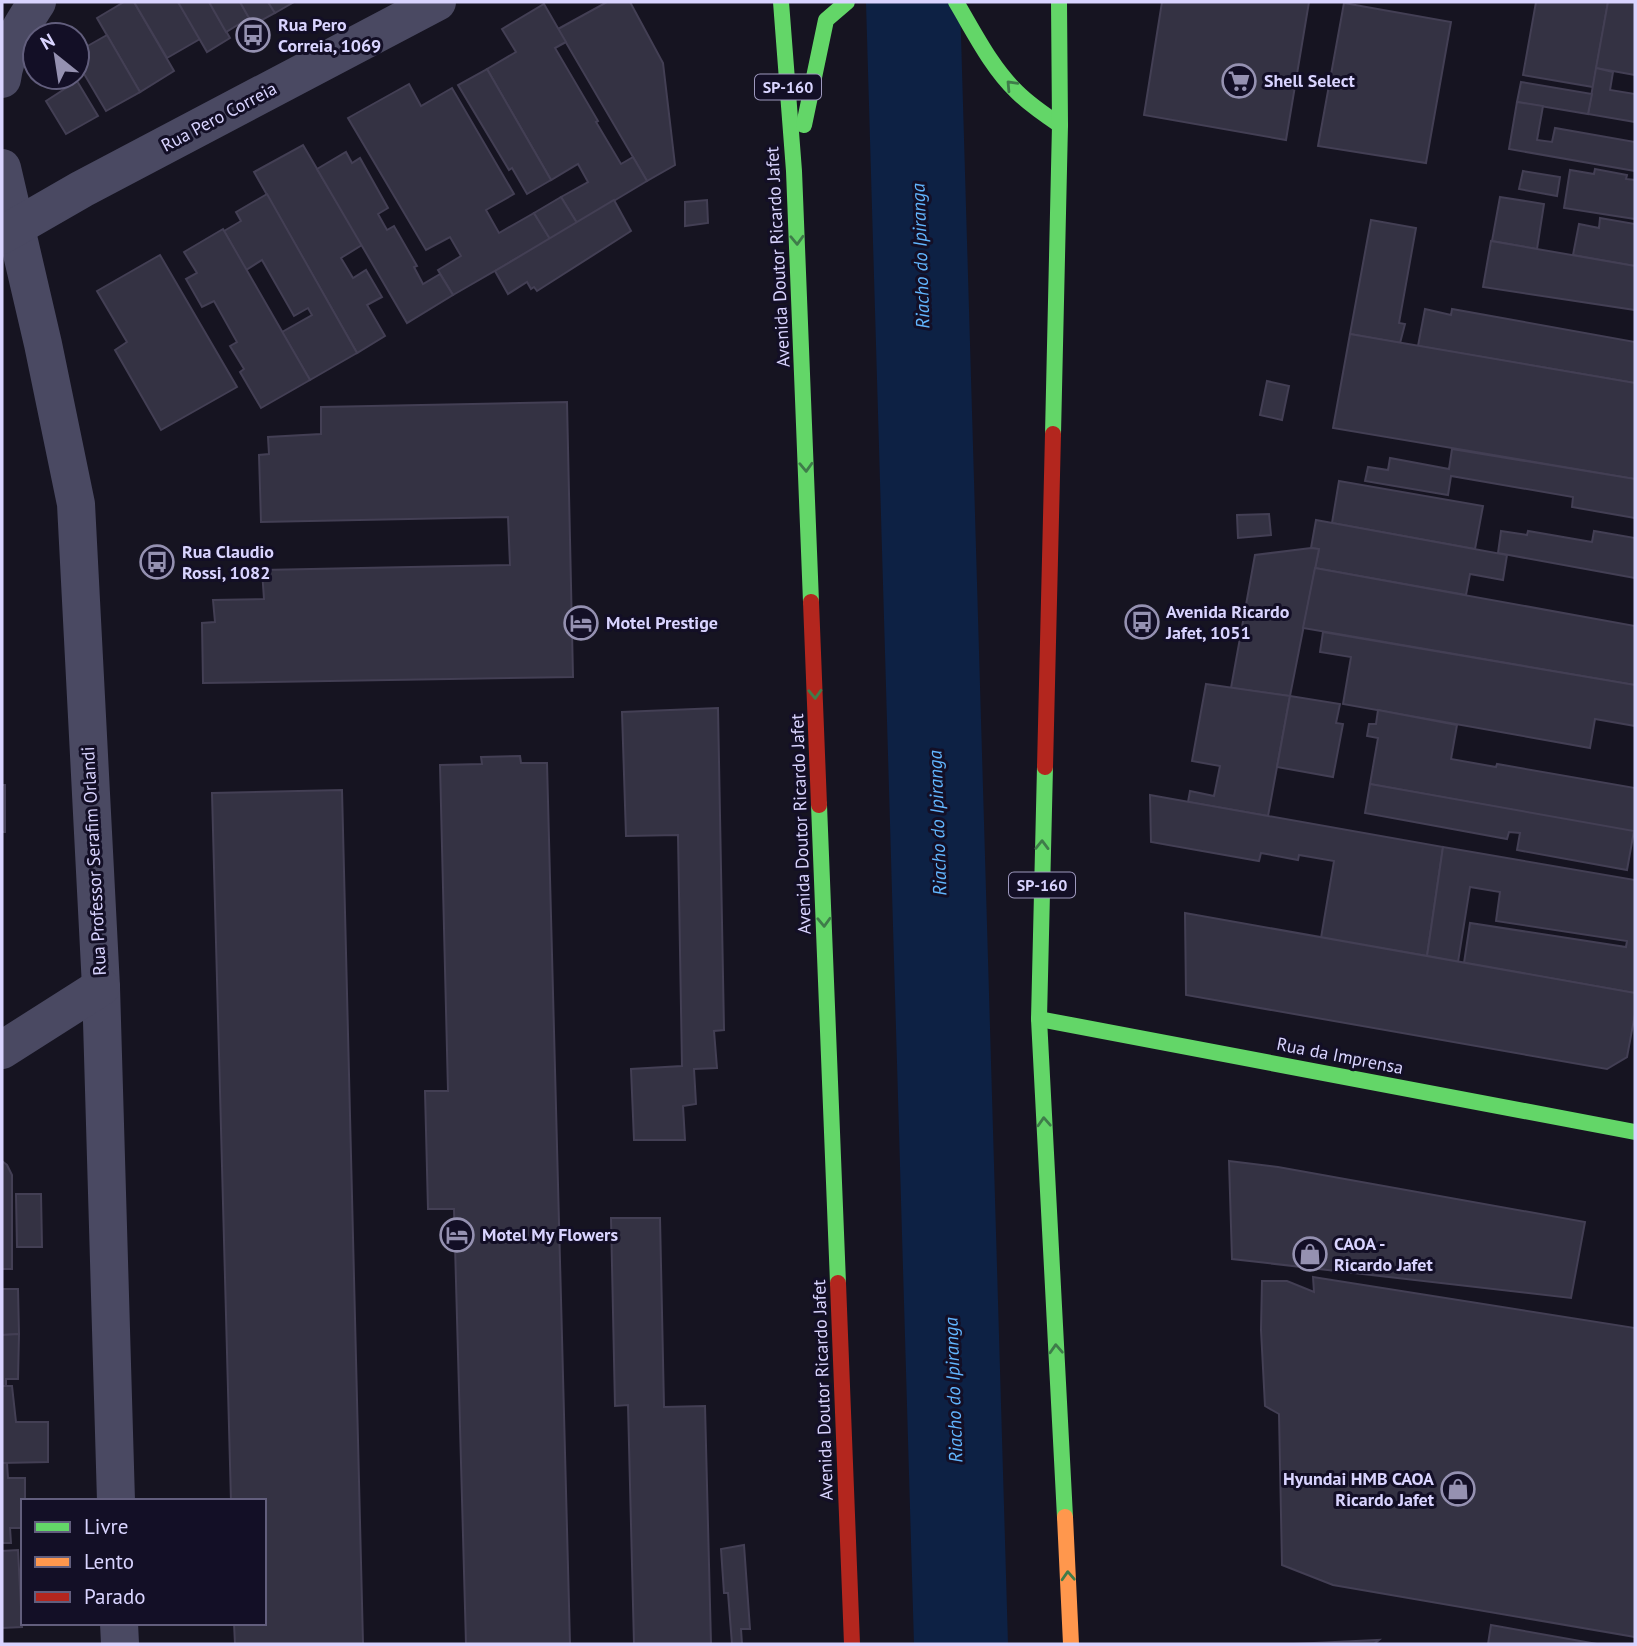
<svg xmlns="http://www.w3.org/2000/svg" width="1637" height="1646" font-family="'PT Sans',sans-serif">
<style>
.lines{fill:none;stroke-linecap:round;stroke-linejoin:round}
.river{stroke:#0d2144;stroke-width:94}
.building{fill:#343243;stroke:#433f54;stroke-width:2}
.street{stroke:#4a4962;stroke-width:38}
.fast{stroke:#63d668;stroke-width:16}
.slow{stroke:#ff974d;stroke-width:16}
.jam{stroke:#b3261e;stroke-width:16}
.oneway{stroke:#3f7c4a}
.labels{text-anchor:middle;stroke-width:6;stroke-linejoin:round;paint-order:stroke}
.shield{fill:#130f26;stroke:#9e99be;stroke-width:2}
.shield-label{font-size:16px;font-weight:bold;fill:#d9d4ff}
.poi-label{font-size:18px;font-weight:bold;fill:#d9d4ff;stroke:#130f26;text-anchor:start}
.street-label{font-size:18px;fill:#d9d4ff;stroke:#130f26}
.water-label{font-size:19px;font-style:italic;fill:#62b6ff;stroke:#130f26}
</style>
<rect width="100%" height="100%" fill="#161421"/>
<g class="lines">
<!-- river -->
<polyline class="river" points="913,2 961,1644"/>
</g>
<!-- building -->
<g class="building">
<polygon points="124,2 134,2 174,71 140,92 97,18"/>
<polygon points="134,2 178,2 200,39 167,58"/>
<polygon points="178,2 209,2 230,38 207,52"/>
<polygon points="209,2 240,2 249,18 226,32"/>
<polygon points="240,2 268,2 275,13 253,25"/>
<polygon points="268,2 294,2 275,13"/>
<polygon points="607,2 630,2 663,63 675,165 647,181 558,29"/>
<polygon points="1162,2 1309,2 1286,140 1144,115"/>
<polygon points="1536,2 1608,2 1593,87 1523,75"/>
<polygon points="1608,2 1635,2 1635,75 1596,68"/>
<polygon points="1344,3 1451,22 1426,163 1318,146"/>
<polygon points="544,4 566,42 555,48 598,121 596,122 621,164 633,157 647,181 577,223 561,197 588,182 578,164 551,180 487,69 516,52 502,29"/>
<polygon points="107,35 140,92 106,111 77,62 77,52"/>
<polygon points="1596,68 1613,72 1610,90 1635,94 1635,122 1588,114"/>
<polygon points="487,69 551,180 527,194 512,168 509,170 458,85"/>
<polygon points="77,81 98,116 66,134 46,101"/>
<polygon points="1521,82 1592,94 1588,114 1517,102"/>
<polygon points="409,84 421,106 452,88 514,194 486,210 499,233 534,213 550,239 453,295 438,270 461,256 450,237 426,250 348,118"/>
<polygon points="1517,102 1543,106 1537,140 1552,142 1555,128 1635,142 1635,171 1509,149"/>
<polygon points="303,145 362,245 341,258 353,278 366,270 382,297 367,305 385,336 357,353 254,172"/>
<polygon points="346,152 352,163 360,158 388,208 378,214 387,230 394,226 417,266 414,267 423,284 440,274 453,295 407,323 317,169"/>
<polygon points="1595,169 1627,175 1626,179 1635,180 1635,219 1564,208 1570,170 1594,174"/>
<polygon points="1523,171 1560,177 1557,196 1519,189"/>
<polygon points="267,194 357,353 310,380 282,332 312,315 308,308 294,316 262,260 246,270 224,231 241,221 236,212"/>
<polygon points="561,197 577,223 550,239 534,213"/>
<polygon points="1500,197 1544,204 1537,249 1492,241"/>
<polygon points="614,200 631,231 537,291 534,287 531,289 527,282 508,294 495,271"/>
<polygon points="707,200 708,223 685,226 685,202"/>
<polygon points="1600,218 1635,224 1635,266 1573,255 1579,224 1599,228"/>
<polygon points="1371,220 1416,228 1399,323 1405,324 1400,343 1350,334"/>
<polygon points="223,229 310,380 261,408 240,372 244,369 230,346 237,342 214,301 202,307 186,279 197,273 184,252"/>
<polygon points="1491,241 1635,266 1635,310 1483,287"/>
<polygon points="160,255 237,387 161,430 115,350 127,342 97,291"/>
<polygon points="1425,309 1451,315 1452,309 1635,342 1635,383 1418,346"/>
<polygon points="1350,334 1635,383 1635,479 1333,428"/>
<polygon points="1267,381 1289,386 1282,420 1260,415"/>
<polygon points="567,402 573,677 203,683 202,623 215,622 213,600 264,599 262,570 510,565 508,517 261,522 259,455 269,454 268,437 321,434 321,407"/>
<polygon points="1452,449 1635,479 1635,518 1572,507 1573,497 1451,476 1448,495 1365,481 1368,467 1388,470 1390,458 1449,469"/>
<polygon points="1339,481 1483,506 1475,549 1332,523"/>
<polygon points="1269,514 1271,535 1238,538 1237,515"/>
<polygon points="1316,520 1507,555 1503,580 1470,574 1466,595 1315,568 1319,549 1311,548"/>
<polygon points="1501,531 1527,535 1528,531 1592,542 1594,531 1635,538 1635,578 1498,553"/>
<polygon points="1311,548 1319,549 1290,696 1231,688 1255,555"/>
<polygon points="1315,568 1635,626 1635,685 1303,628"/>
<polygon points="1323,632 1635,685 1635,726 1595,719 1590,748 1343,704 1351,657 1320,652"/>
<polygon points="1206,684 1290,696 1268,816 1188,802 1190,791 1214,796 1220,766 1192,761"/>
<polygon points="1290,696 1340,704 1336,723 1343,724 1333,777 1277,767"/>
<polygon points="718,708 724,1030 714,1031 717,1068 694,1069 696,1104 683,1106 685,1140 634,1140 631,1069 682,1066 678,835 626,836 622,712"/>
<polygon points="1378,710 1457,725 1451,759 1496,767 1497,764 1635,788 1635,832 1370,784 1378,738 1367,736 1369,724 1376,724"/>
<polygon points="520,756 521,763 547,763 570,1644 466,1644 454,1209 428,1209 425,1091 448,1091 440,765 482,764 481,757"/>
<polygon points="1370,784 1634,831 1627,870 1517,850 1520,833 1509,832 1507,839 1365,813"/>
<rect x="2" y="785" width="3" height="47"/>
<polygon points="342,790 363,1644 235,1644 234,1623 264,1623 264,1501 231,1501 212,793"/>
<polygon points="1150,795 1443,847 1427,956 1321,938 1334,861 1299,855 1298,860 1261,853 1259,861 1151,842"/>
<polygon points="1443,847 1635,880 1635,993 1464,963 1470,923 1626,947 1627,941 1496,921 1500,892 1470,887 1458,962 1427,956"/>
<polygon points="1185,913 1635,993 1635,1014 1627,1057 1607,1069 1186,995"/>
<polygon points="2,1161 7,1165 12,1175 12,1269 2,1269"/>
<polygon points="1229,1161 1278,1167 1585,1222 1571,1298 1232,1259"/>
<polygon points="16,1194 41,1194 42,1247 17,1247"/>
<polygon points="611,1218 660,1218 664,1407 705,1406 711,1644 634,1644 628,1405 615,1406"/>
<polygon points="1313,1277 1635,1328 1635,1637 1333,1585 1282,1565 1279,1414 1265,1406 1261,1330 1262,1281 1287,1281 1314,1292"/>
<polygon points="2,1289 18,1289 19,1334 2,1335"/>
<polygon points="19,1334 18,1379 6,1379 6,1386 2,1386 2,1335"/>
<polygon points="2,1386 12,1386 16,1422 48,1422 48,1462 2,1463"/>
<polygon points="2,1463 7,1463 8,1478 25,1478 25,1501 23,1501 23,1528 10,1528 11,1543 2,1543"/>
<polygon points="744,1545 750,1629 741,1629 742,1644 732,1644 728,1593 724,1593 721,1549"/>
<polygon points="18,1550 22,1627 2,1628 2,1551"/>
<polygon points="1491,1625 1597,1644 1488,1644"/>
<polygon points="1379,1640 1374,1644 1293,1644"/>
</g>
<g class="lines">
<!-- street -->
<g class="street">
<path d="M2,79c4,-30 19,-52 35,-77"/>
<polyline points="2,168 43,344 76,504 101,987 116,1501"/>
<polyline points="2,235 82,189 437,2"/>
<polyline points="2,1050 101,987"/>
<polyline points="119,1623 120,1644"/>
</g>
<!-- fast -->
<g class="fast">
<polyline points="781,2 794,171 811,602"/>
<path d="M956,2c18,30 35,65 61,90 13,13 28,23 43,33"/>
<polyline points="804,125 826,20 847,2"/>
<polyline points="1053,434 1060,125 1059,2"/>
<polyline points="1045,767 1039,1019 1065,1517"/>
<polyline points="819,805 838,1283"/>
<polyline points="1039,1019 1635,1132"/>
</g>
<!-- slow -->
<polyline class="slow" points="1065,1517 1071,1644"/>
<!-- jam -->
<g class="jam">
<polyline points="811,602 819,805"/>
<polyline points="1045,767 1053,434"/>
<polyline points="838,1283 852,1644"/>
</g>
</g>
<!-- one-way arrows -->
<defs><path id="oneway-chevron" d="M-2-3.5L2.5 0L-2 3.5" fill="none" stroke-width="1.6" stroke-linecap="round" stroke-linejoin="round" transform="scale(1.75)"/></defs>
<g class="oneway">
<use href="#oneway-chevron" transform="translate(1011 85) rotate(-133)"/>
<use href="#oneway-chevron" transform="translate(797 240) rotate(88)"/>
<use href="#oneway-chevron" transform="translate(806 467) rotate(88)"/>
<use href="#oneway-chevron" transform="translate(815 694) rotate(88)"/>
<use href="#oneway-chevron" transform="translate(1042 845) rotate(-89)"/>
<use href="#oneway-chevron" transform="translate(824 922) rotate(88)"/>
<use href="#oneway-chevron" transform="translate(1044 1122) rotate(-93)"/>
<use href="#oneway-chevron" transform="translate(1056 1349) rotate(-93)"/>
<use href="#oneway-chevron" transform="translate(1068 1576) rotate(-93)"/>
</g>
<!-- icons -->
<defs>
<symbol id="bus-ring" viewBox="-11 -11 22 22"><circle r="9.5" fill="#130f26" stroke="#9591b1" stroke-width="1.5"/><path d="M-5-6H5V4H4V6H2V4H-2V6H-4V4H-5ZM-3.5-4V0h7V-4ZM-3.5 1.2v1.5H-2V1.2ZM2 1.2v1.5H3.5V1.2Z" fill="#9591b1"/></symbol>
<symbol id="supermarket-ring" viewBox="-11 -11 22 22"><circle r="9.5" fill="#130f26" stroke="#9591b1" stroke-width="1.5"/><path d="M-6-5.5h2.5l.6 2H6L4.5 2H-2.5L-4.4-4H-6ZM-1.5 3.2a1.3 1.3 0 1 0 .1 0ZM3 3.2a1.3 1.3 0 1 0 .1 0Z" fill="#9591b1"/></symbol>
<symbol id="hotel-ring" viewBox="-11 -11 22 22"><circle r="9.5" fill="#130f26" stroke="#9591b1" stroke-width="1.5"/><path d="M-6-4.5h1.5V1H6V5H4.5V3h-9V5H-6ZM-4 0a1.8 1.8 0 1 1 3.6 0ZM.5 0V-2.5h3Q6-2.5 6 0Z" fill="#9591b1"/></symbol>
<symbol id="shop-ring" viewBox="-11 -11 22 22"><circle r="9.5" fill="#130f26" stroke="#9591b1" stroke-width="1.5"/><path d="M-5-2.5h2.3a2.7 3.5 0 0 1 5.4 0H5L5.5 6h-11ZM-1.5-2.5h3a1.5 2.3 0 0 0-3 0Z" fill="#9591b1"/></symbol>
</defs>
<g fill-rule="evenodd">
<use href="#bus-ring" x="234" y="16" width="38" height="38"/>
<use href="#supermarket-ring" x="1220" y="62" width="38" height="38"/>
<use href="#bus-ring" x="138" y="543" width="38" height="38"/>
<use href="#bus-ring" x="1123" y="603" width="38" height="38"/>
<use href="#hotel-ring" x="562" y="604" width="38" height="38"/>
<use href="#hotel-ring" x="438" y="1216" width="38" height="38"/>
<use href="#shop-ring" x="1291" y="1235" width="38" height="38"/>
<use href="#shop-ring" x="1439" y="1470" width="38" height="38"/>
</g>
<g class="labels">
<!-- shield labels -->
<g class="shield">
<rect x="755" y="74.5" width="66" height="25" rx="5"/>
<rect x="1009" y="872.5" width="66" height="25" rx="5"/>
</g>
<g class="shield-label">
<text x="788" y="93">SP-160</text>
<text x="1042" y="891">SP-160</text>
</g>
<!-- poi labels -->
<g class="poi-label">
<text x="278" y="31">Rua Pero<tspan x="278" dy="21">Correia, 1069</tspan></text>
<text x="1264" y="87">Shell Select</text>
<text x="182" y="558">Rua Claudio<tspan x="182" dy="21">Rossi, 1082</tspan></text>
<text x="1166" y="618">Avenida Ricardo<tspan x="1166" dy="21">Jafet, 1051</tspan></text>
<text x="606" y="629">Motel Prestige</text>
<text x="482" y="1241">Motel My Flowers</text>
<text x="1334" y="1250">CAOA -<tspan x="1334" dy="21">Ricardo Jafet</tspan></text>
<text x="1434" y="1485" text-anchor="end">Hyundai HMB CAOA<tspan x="1434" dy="21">Ricardo Jafet</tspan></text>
</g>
<!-- street labels -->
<g class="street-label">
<text transform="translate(219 117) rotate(-28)" y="6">Rua Pero Correia</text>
<text transform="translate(778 257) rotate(-93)" y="6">Avenida Doutor Ricardo Jafet</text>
<text transform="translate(801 824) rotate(-92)" y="6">Avenida Doutor Ricardo Jafet</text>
<text transform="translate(94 861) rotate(-93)" y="6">Rua Professor Serafim Orlandi</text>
<text transform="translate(1340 1056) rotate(11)" y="6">Rua da Imprensa</text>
<text transform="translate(823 1390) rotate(-92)" y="6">Avenida Doutor Ricardo Jafet</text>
</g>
<!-- water labels -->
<g class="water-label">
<text transform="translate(920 256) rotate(-92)" y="7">Riacho do Ipiranga</text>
<text transform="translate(937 823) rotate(-92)" y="7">Riacho do Ipiranga</text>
<text transform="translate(953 1390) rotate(-92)" y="7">Riacho do Ipiranga</text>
</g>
</g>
<!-- border -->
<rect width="1637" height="1646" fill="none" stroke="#d9d4ff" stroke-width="7"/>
<!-- legend -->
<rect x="21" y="1499" width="245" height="126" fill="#130f26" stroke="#625e7d" stroke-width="2"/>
<rect x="35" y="1522" width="35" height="10" fill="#63d668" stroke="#625e7d" stroke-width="2"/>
<text x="84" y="1534" font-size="21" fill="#d9d4ff">Livre</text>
<rect x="35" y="1557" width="35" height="10" fill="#ff974d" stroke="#625e7d" stroke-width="2"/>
<text x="84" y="1569" font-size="21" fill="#d9d4ff">Lento</text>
<rect x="35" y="1592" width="35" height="10" fill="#b3261e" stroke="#625e7d" stroke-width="2"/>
<text x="84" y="1604" font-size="21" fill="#d9d4ff">Parado</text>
<!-- north arrow -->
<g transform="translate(56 56) rotate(330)"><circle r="33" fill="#130f26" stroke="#625e7d" stroke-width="2"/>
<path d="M0-5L12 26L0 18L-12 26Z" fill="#9591b1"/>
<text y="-10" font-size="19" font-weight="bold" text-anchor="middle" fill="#d9d4ff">N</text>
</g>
</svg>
